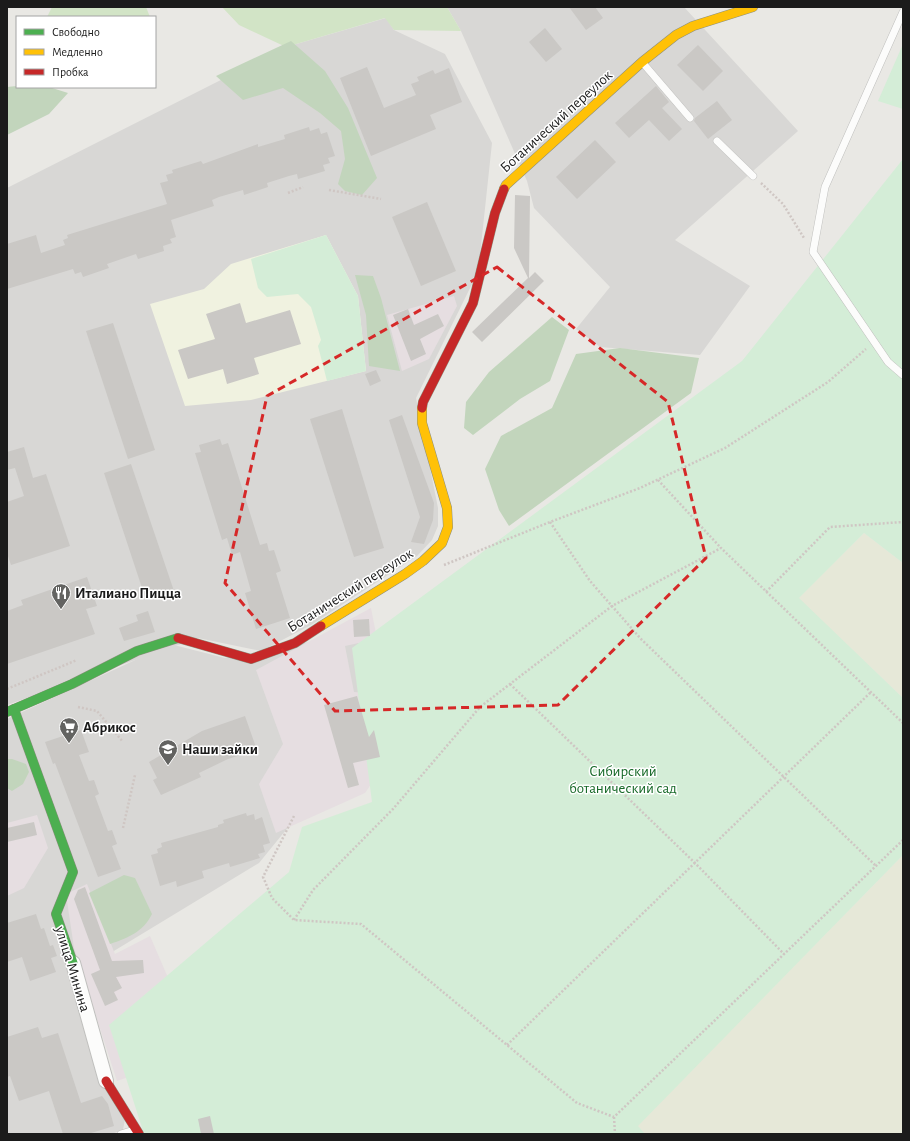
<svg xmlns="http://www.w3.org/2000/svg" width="910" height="1141" font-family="'Alegreya Sans',sans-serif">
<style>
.residential{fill:#d8d7d5}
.industrial{fill:#e6dee1}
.education{fill:#f0f2e0}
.farmland{fill:#e6e8d8}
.grass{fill:#d2e4c6}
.forest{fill:#c2d5bc}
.park{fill:#d4edd7}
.building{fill:#cac8c5}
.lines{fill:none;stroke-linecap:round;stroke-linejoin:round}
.lane-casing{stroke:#c0c0be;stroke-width:8}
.street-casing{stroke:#c0c0be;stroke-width:16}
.fast-casing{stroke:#8d907f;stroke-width:10}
.slow-casing{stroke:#8d907f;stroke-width:10}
.jam-casing{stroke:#8d907f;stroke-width:10}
.path{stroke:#cfc6c3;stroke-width:2.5;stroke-dasharray:2 2;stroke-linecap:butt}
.lane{stroke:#fcfcfb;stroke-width:7}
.street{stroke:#fcfcfb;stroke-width:14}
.fast{stroke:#4caf50;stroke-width:9}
.slow{stroke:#ffc107;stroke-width:9}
.jam{stroke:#c62828;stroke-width:9}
.marked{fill:none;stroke:#d62828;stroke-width:3;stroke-dasharray:8 5;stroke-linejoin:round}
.labels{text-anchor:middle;stroke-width:3;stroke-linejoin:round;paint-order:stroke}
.street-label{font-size:15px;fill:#1b1b1b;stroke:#fff}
.poi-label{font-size:15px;font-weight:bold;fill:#1b1b1b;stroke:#fff;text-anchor:start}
.park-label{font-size:15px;fill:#186a29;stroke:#fff}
</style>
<rect width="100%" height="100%" fill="#e9e8e4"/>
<!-- residential -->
<g class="residential">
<polygon points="447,7 684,7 798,131 675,240 750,286 700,355 600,347 576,329 610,287 534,208 527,181 461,31"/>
<polygon points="386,18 394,30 445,54 492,143 480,255 472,284 416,398 438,508 438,526 432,540 417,556 311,625 261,651 198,638 7,705 7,188 286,47"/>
<polygon points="363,632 365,692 338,766 259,863 71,977 125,1119 123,1130 111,1134 7,1134 7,719 170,644 225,658"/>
</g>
<!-- industrial -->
<g class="industrial">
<polygon points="454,296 457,306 429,359 402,371 387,315"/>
<polygon points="371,608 377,639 345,646 354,692 396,695 421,710 365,793 276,833 259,784 283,744 256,670"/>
<polygon points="37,815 48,848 24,888 7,896 7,823"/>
<polygon points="87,884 115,954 150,936 169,980 143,1072 117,1081 74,948 66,894"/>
</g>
<!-- education -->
<polygon class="education" points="326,235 358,296 366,371 251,400 185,406 150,304 204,289 231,264"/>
<!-- farmland -->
<g class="farmland">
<polygon points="864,533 903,563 903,698 798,598"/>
<polygon points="903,855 903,1134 645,1134 637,1126"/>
</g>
<!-- grass -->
<g class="grass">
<polygon points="52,7 146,7 150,17 47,17"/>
<polygon points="222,7 447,7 461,31 394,30 385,18 286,47 239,25"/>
</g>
<!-- forest -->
<g class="forest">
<polygon points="291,41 325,71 348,108 377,178 362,195 345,191 338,184 345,159 341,131 320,113 283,88 243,100 216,76"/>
<polygon points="17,86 17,87 49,87 68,93 49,114 7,135 7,87"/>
<polygon points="355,275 373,276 381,298 400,371 369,366 366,315"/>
<polygon points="552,317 569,330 550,381 520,399 473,435 464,428 466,402 489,372"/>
<polygon points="620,348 699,358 691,393 509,526 499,510 485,469 501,436 552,408 576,354"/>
<polygon points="7,759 12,759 26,764 29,772 23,784 12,791 7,788"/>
<path d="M124,875l11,3 17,36c-9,18 -24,24 -42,30l-21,-51z"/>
</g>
<!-- park -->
<g class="park">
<polygon points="903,44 903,109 878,101"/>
<polygon points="903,159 903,563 864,533 799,598 903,698 903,855 638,1126 645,1134 144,1134 109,1025 289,872 302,827 372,802 352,648 742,361"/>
<polygon points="326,235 358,296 366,371 327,381 318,346 321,340 311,307 298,294 267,297 258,288 251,259"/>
</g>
<!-- building -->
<g class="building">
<polygon points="569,7 595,7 603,18 586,30"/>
<polygon points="545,28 562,49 546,62 529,42"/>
<polygon points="698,45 723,71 703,91 677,65"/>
<polygon points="367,67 384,108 416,95 411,84 419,81 417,77 433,70 435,74 449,68 462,102 430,115 436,129 371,156 340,78"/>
<polygon points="656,86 669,102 662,108 682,129 669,141 649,120 629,138 615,123"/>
<polygon points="717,101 732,120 708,139 694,121 695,118"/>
<polygon points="309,127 310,131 319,128 321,134 327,132 335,156 328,158 330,163 323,165 325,171 298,179 297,174 289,176 267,183 268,187 244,195 243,190 219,197 212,200 214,206 171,220 176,237 170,239 172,243 163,246 164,251 138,259 136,254 107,264 109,268 83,277 81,272 75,274 73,269 7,289 7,244 36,235 41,253 65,245 63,240 68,238 67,235 167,204 160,183 168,181 166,175 173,173 172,170 201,161 203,164 258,144 258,147 285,139 284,135"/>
<polygon points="595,140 616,162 577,199 556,177"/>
<polygon points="515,195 530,196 529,278 535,272 544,281 482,342 472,332 528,278 514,248"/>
<polygon points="427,202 456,271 421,286 392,217"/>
<polygon points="240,303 246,323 290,310 301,344 254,358 259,374 227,384 223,369 188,379 178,350 215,339 206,314"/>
<polygon points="408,309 414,325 438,314 444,326 420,339 426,354 411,361 393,315"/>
<polygon points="113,323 155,450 128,459 86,331"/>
<polygon points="376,370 381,381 370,386 365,374"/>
<polygon points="342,409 384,548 354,557 310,419"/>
<polygon points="402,415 434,503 433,520 424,544 411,542 420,517 389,420"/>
<polygon points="220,439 222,445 228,443 260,545 267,543 269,551 274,550 281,571 276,573 290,618 256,629 245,593 251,591 240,552 232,555 227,538 222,540 195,453 201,452 199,445"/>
<polygon points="24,447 33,478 46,474 70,546 11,565 7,553 7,502 24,496 15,468 7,470 7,452"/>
<polygon points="131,464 174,591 146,600 104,473"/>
<polygon points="87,577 97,606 86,609 95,634 7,664 7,611 23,605 21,600"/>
<polygon points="148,611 155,632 124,641 119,628 138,621 136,615"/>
<polygon points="369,619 370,636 354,637 353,620"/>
<polygon points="357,696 369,737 374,730 380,757 353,763 359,785 348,788 324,705"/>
<polygon points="245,716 257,750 228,759 199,773 201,777 161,795 153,780 157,778 149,762 202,731"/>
<polygon points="81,730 89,752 79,755 89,781 94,780 99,794 95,796 108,831 112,830 117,844 112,846 121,869 98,877 55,763 53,764 45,742"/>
<polygon points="246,813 247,816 254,814 255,820 262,817 270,843 263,845 265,852 258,854 260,858 230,867 229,863 202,871 204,878 177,887 176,881 160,886 151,855 158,853 157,849 162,847 161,843 218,827 218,825 224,823 223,820"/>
<polygon points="34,822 37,835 7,842 7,828"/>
<polygon points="85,887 112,961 143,960 144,973 116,977 122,988 114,992 118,1000 105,1006 91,974 100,970 74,899 78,890"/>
<polygon points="36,914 41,929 44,928 50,946 53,945 57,956 51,958 56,972 30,981 22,957 7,962 7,923"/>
<polygon points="38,1027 42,1038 58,1033 81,1103 102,1096 108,1104 114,1126 88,1134 63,1134 49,1091 19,1101 10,1076 7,1077 7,1037"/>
<polygon points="210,1116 214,1134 201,1134 198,1119"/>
</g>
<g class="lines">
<defs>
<g id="lane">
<polyline points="903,12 825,187 813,252 888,362 903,375"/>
<polyline points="642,62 690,118"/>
<polyline points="717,141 753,176"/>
<polyline points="121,1134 134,1130"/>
</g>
<polyline id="street" points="73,963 106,1081"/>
<g id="fast">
<polyline points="14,709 73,872 56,914 73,963"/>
<polyline points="7,712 72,684 137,651 178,638"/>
</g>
<g id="slow">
<polyline points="504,189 506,185 642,62 676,35 693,26 753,7"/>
<polyline points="321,626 405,574 423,561 442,543 448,527 447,508 422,423 422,408"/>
</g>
<g id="jam">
<polyline points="422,408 423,402 473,303 495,213 504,189"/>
<polyline points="178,638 251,659 295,643 321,626"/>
<polyline points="106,1081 139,1134"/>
</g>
</defs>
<!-- lane casing -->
<use href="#lane" class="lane-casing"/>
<!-- street casing -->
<use href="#street" class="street-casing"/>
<!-- fast casing -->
<use href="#fast" class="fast-casing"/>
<!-- slow casing -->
<use href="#slow" class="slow-casing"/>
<!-- jam casing -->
<use href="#jam" class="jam-casing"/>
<!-- path -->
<g class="path">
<polyline points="761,183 783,204 804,238"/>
<polyline points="329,190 381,199"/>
<polyline points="288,193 303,187"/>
<polyline points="658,480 721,548"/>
<polyline points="550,522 590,581 641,639 876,866"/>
<polyline points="444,565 550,522 640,488 725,448 828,382 866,349"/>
<polyline points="766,592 830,527 903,522"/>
<polyline points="510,684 695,863 784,954"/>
<polyline points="7,689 77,660"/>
<polyline points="78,707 97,711 123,742"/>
<polyline points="294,816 263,877 272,898 294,920 361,924 577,1103 614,1117 903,840"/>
<polyline points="123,828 135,775"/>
<polyline points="294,920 313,890 393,809 480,707 612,606 721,548 903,723"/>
<polyline points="507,1045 871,692"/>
<polyline points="614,1117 615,1134"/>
</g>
<!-- lane -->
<use href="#lane" class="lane"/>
<!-- street -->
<use href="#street" class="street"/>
<!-- fast -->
<use href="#fast" class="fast"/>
<!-- slow -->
<use href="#slow" class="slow"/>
<!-- jam -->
<use href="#jam" class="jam"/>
</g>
<!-- marked area -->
<path class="marked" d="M497,267l171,135 38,156 -148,147 -223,6 -110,-128 42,-187z"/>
<!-- icons -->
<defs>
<symbol id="restaurant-pin" viewBox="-11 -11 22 30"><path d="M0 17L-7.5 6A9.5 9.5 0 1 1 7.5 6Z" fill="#636361" stroke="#fff"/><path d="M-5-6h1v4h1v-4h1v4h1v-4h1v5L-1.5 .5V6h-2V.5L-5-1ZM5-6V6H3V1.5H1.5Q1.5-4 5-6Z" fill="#fff"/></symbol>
<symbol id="supermarket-pin" viewBox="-11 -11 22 30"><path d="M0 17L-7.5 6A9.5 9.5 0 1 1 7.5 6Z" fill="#636361" stroke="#fff"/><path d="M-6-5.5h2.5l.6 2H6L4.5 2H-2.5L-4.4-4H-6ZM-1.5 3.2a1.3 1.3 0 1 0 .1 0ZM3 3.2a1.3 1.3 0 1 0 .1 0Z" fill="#fff"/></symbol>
<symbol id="school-pin" viewBox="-11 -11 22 30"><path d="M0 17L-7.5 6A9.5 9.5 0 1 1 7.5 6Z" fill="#636361" stroke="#fff"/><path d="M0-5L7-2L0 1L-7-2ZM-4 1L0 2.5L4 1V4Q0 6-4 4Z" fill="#fff"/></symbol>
</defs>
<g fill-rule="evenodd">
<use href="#restaurant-pin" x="50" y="582" width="22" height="30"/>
<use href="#supermarket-pin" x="58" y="716" width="22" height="30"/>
<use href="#school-pin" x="157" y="738" width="22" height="30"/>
</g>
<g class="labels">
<!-- street labels -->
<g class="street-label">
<text transform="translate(556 121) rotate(-42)" y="5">Ботанический переулок</text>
<text transform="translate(350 590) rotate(-32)" y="5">Ботанический переулок</text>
<text transform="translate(73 969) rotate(73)" y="5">улица Минина</text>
</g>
<!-- poi labels -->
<g class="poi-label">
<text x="75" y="598">Италиано Пицца</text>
<text x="83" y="732">Абрикос</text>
<text x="182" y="754">Наши зайки</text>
</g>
<!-- park labels -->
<g class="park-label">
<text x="623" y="776">Сибирский<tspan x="623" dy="17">ботанический сад</tspan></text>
</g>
</g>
<!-- border -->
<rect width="910" height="1141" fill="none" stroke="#1b1b1b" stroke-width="16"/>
<!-- legend -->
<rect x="16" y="16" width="140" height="72" fill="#ffffff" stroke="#a4a4a4"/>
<rect x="24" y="29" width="20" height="6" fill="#4caf50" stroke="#a4a4a4"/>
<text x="52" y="36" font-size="12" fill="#1b1b1b">Свободно</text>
<rect x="24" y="49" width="20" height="6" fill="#ffc107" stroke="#a4a4a4"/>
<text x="52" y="56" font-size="12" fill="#1b1b1b">Медленно</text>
<rect x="24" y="69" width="20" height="6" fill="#c62828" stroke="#a4a4a4"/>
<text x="52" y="76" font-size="12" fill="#1b1b1b">Пробка</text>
</svg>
